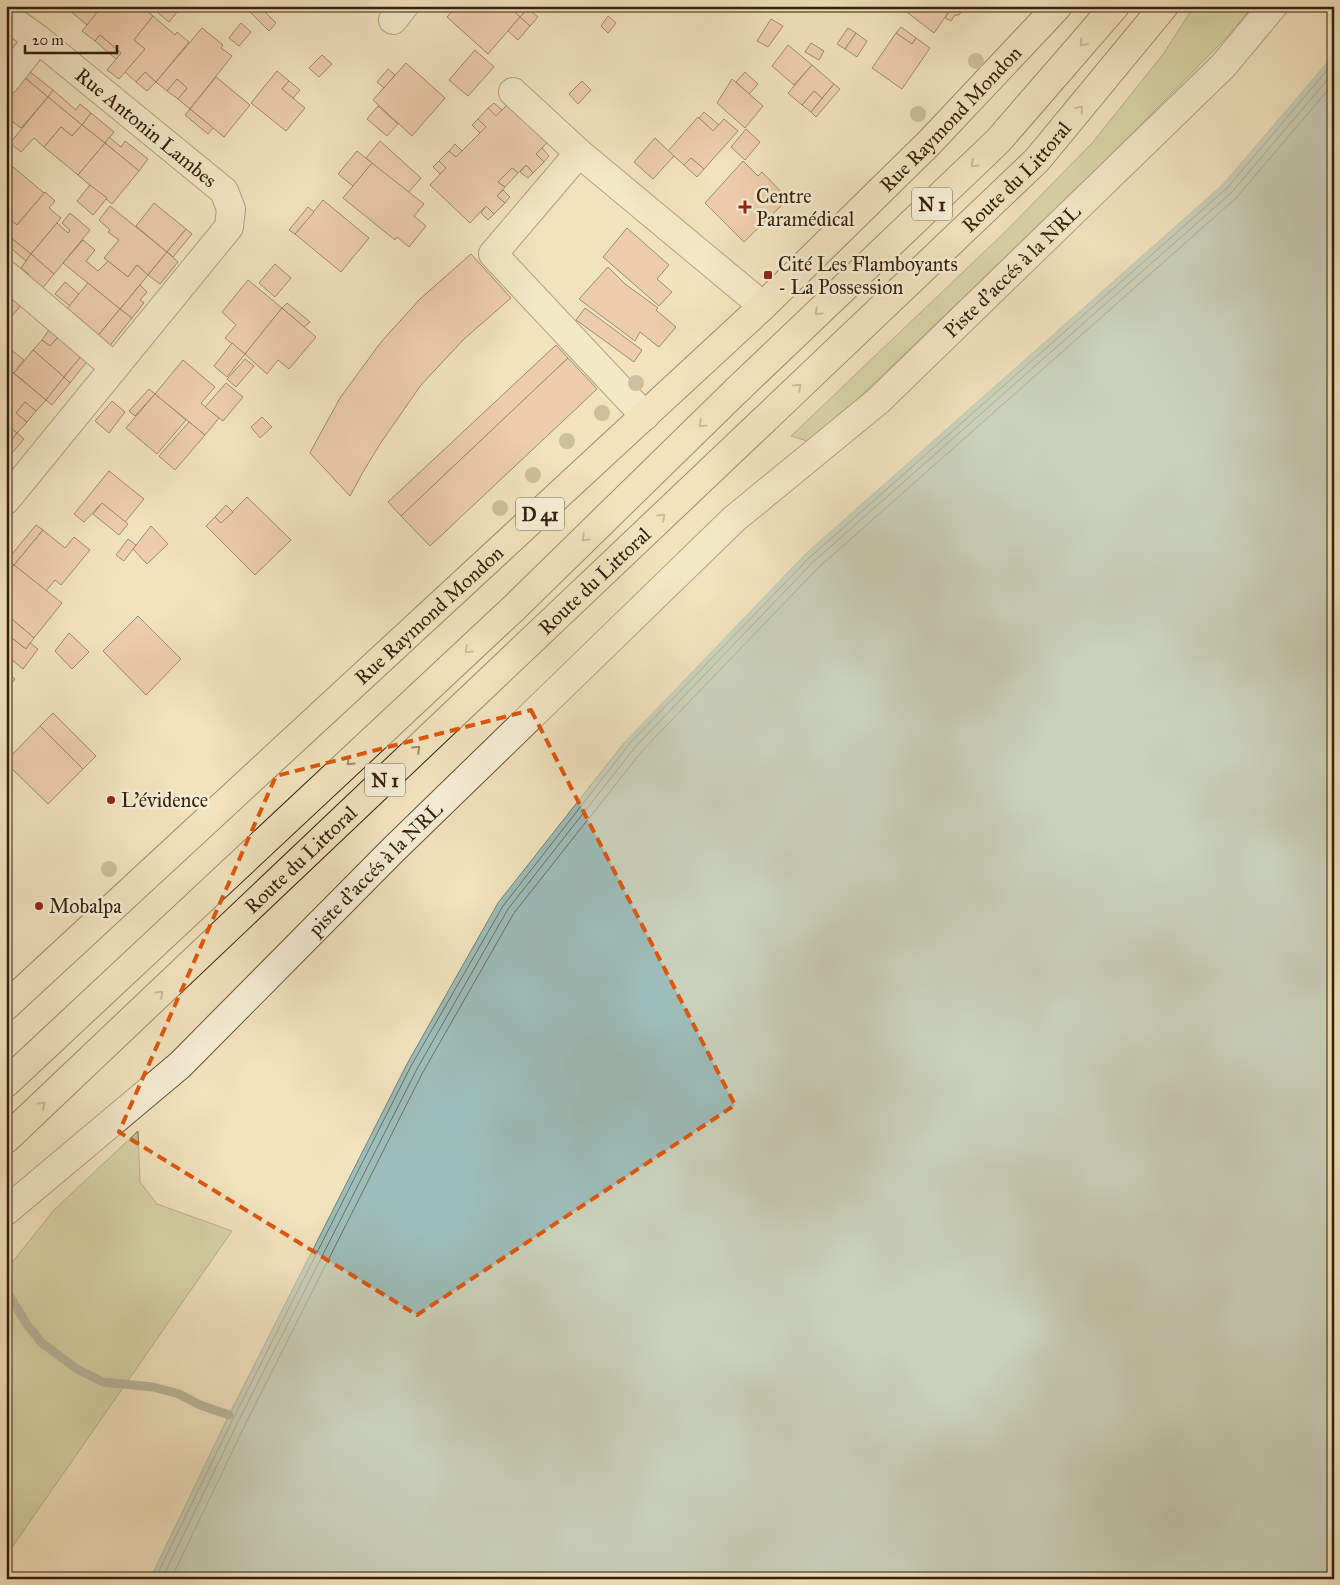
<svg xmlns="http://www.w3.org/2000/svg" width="1340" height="1585" font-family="'IM FELL Great Primer',serif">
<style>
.green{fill:#bbc391;stroke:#78724d}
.water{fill:#9dbdba;stroke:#737e73}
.pier{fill:#f1e3be}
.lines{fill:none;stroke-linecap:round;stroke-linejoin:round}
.shore{stroke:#696e62;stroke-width:1}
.stream{stroke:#737e73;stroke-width:9}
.building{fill:#e9b19a;stroke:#352009}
.minor-casing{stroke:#645136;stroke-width:30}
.major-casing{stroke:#352009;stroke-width:30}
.highway-casing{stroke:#352009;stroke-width:30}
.minor{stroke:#f6edd5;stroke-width:28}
.major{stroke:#f1e3be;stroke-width:28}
.highway{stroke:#f1e3be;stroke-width:28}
.tree{fill:#a09371}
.oneway{stroke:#9c8b6d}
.marked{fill:none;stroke:#df560c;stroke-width:4;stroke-dasharray:10 6;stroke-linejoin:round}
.poi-dot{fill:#8f2418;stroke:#f6edd5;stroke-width:2}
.labels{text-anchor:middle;stroke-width:5;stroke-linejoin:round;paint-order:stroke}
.shield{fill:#f6edd5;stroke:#6f5e46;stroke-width:1}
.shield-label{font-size:19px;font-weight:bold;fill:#352009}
.street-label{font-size:20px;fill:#352009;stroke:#f6edd5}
.poi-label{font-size:20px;fill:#352009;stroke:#f6edd5;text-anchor:start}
</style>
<rect width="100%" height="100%" fill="#f1e3be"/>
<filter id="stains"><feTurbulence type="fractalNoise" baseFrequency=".004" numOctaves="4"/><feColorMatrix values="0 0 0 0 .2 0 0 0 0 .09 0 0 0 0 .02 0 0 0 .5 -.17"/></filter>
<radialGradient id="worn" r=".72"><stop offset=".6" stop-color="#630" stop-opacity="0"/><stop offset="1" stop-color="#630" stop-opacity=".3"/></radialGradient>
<!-- green -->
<g class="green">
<polygon points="1194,6 1253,6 1227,37 1107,159 840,416 807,441 791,436 1004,233 1093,142 1164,53"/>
<polygon points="138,1131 140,1182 157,1204 232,1231 6,1556 6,1270 54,1210"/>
</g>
<!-- water -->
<polygon class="water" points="1334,54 1334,1579 150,1579 229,1415 407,1064 498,903 627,739 805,554 1223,184"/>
<!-- pier -->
<polygon class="pier" points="1334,52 1334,54 1223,184 805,554 612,755 625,737 803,552 1222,182"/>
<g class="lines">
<!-- shore -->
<g class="shore">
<polyline points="155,1579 234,1417 411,1066 503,906 631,742 809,558 1227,188 1334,62"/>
<polyline points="162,1579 239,1420 417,1069 508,909 636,746 813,562 1231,193 1334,72"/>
<polyline points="171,1579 246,1423 423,1072 514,913 642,751 818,568 1236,198 1334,83"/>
</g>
<!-- stream -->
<polyline class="stream" points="6,1290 28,1326 42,1343 77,1369 103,1382 153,1387 179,1394 200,1405 229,1415"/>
</g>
<!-- building -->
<g class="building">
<polygon points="64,6 88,6 97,13 87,25"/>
<polygon points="102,6 141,6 153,16 134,40 145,49 119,79 107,70 121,53 100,35 95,41 82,31"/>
<polygon points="162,6 182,6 169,22 157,12"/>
<polygon points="251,6 271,6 266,13 276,23 269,31 248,10"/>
<polygon points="333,6 343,6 339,11"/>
<polygon points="457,6 509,6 520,17 488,54 447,17"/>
<polygon points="509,6 530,6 520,17"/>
<polygon points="638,6 648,6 644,11"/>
<polygon points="899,6 953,6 934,33"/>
<polygon points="953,6 965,6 959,15 955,15 951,21 945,18"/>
<polygon points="528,9 538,17 530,26 520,17"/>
<polygon points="153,16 175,35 177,32 189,42 156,82 145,72 136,82 125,72 145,49 134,40"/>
<polygon points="608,16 616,23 608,33 601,26"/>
<polygon points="520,17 530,26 518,40 508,31"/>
<polygon points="771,19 783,26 768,47 757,41"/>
<polygon points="241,23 251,32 239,46 229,38"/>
<polygon points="901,27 916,38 912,44 896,33"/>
<polygon points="202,28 223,45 221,48 232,56 190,109 178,99 187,88 177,79 167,91 156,82"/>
<polygon points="848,28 856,33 845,49 837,44"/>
<polygon points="856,33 867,41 857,57 845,49"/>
<polygon points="896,33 912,44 916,38 930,48 902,89 872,68"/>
<polygon points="100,35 121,53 116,59 95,41"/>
<polygon points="811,43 824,51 819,60 805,52"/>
<polygon points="788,45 812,65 794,85 772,66"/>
<polygon points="475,50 494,67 468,96 449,80"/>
<polygon points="322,55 332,64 319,77 309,68"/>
<polygon points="406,63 445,98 412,136 373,100"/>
<polygon points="812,65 834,84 822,98 814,91 802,105 788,93"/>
<polygon points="388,69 395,75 384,88 377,82"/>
<polygon points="29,71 53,90 48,97 24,77"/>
<polygon points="277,71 289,81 282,89 305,108 286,131 251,103"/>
<polygon points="145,72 156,82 147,91 136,82"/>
<polygon points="745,72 758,84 749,94 736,82"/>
<polygon points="24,77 48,97 21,128 9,119 6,122 6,100"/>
<polygon points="216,77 250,105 224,137 190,109"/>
<polygon points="177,79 187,88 178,99 167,91"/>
<polygon points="732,79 763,106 745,128 717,103"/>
<polygon points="289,81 300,90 293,98 282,89"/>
<polygon points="582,81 591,90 578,104 569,94"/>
<polygon points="834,84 840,89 816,117 811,112"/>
<polygon points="53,90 76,110 80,104 91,113 82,125 48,97"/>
<polygon points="814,91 822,98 811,112 802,105"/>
<polygon points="48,97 82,125 72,136 61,127 44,147 34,138 21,152 10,143"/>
<polygon points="513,99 555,135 536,154 544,162 533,173 526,165 518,173 512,168 498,182 505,187 497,196 505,203 494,214 486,206 470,223 430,185 446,168 439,161 449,151 456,157 486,127 478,119 488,108 496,116"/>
<polygon points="494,103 502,110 496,116 488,108"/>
<polygon points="378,106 398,124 387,136 367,119"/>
<polygon points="190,109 213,128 208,134 185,115"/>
<polygon points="704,112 719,125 713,131 699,118"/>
<polygon points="91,113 114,132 105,143 82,125"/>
<polygon points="698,117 713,131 724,119 738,131 704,169 691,158 684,165 668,151"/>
<polygon points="478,119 486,127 480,133 472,125"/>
<polygon points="82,125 105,143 78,175 44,147 61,127 72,136"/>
<polygon points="746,129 760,142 745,160 731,147"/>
<polygon points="109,137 121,147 125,141 148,159 139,171 105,143"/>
<polygon points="655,138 674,156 653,179 634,162"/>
<polygon points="380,141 421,178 408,193 366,158"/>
<polygon points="105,143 139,171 112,204 78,175"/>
<polygon points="455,144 462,151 456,157 449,151"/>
<polygon points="542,148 549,156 544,162 536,154"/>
<polygon points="357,151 372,163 353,186 338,174"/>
<polygon points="691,158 704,169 697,177 684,165"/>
<polygon points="439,161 446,168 440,174 433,167"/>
<polygon points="743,161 758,176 762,172 788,199 744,242 705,203"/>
<polygon points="372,163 424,204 414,216 426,226 409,247 397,237 395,240 343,198"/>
<polygon points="526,165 533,173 528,178 520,172"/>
<polygon points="13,167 44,193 17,225 6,216 6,175"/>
<polygon points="512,168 518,173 505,187 498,182"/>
<polygon points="90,185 107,198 93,215 77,201"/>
<polygon points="503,190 510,197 505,203 497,196"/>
<polygon points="45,192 55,201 49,208 61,218 31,254 6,234 6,216 17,225"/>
<polygon points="323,200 369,238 341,272 295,234"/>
<polygon points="154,203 186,229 167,252 136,226"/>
<polygon points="110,206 167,252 148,275 137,265 128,277 104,258 119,240 108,232 110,230 99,220"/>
<polygon points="486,206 494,214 488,220 481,213"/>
<polygon points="308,207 314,212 295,234 289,230"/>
<polygon points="70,213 90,230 54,274 31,254 57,223 68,233 70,230 62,223"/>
<polygon points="627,228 669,265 657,279 672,292 659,306 603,257"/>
<polygon points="186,229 192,234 173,257 167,252"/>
<polygon points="6,234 31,254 26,261 6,244"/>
<polygon points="83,240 95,250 86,261 98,271 108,261 128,277 137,265 148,275 120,309 63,263"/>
<polygon points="167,252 178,262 160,284 148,275"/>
<polygon points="31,254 54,274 36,296 21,284 29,274 21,268"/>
<polygon points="471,254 511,298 464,339 421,385 382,441 363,472 350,496 310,453 312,449 340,398 381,342 420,299"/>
<polygon points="275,264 291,278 275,297 259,283"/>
<polygon points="608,267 625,284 658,308 656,310 676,327 659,347 640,332 635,341 579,299"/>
<polygon points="248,280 282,308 245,354 225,338 236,325 222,312"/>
<polygon points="65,282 79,294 70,306 55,294"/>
<polygon points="88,283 120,309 92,343 60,317"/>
<polygon points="140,285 147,292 140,300 144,303 132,318 120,309"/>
<polygon points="6,291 22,304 12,316 6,311"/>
<polygon points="287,303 310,322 304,327 282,308"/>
<polygon points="282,308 316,337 289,369 278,360 267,374 245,354"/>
<polygon points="585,308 642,350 634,362 576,320"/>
<polygon points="120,309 132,318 104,353 92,343"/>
<polygon points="51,327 60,335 50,346 42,340"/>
<polygon points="60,335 83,354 64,377 33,350 42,340 50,346"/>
<polygon points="232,343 245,354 227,377 214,366"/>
<polygon points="556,345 568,358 401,516 388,502"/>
<polygon points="6,346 24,360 14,373 6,368"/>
<polygon points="33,350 64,377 46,400 14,373"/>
<polygon points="83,354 89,359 70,383 64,377"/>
<polygon points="568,358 597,389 430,546 401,516"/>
<polygon points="245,359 254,366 236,387 227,379"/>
<polygon points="183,360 215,387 201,403 219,418 205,435 155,394"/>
<polygon points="11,371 46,400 36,411 25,402 16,413 27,422 17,433 6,424 6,376"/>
<polygon points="64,377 70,383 52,405 46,400"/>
<polygon points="226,383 243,397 223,421 205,407"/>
<polygon points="149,389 155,394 135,416 129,411"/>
<polygon points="155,394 186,420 157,454 126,428"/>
<polygon points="112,401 125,412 109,433 95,421"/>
<polygon points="25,402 36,411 27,422 16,413"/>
<polygon points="262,417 272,427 260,438 251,427"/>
<polygon points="189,422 205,435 175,470 159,456"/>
<polygon points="6,424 17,433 6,447"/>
<polygon points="17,433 24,439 6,460 6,447"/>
<polygon points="109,471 144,499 125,522 102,503 84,522 74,514"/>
<polygon points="247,497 291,540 255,575 206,526 215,517 221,523"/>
<polygon points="102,503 128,524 119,535 93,514"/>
<polygon points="226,505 233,512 221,523 215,517"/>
<polygon points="36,525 43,530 14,565 8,559"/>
<polygon points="151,526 168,544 147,564 133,549"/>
<polygon points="43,530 65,548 74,537 90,550 61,585 55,580 46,591 14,565"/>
<polygon points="128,539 136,545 124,561 116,555"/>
<polygon points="14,565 62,603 34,638 6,614 6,574"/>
<polygon points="6,614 34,638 26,649 9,636 6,640"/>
<polygon points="138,616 181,659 146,695 103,651"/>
<polygon points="69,633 89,652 72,669 55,651"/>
<polygon points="9,636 26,649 30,643 38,649 23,669 6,655 6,640"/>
<polygon points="7,672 15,679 6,690 6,672"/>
<polygon points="53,713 96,756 83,769 40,726"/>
<polygon points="40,726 83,769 48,804 6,763 6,761"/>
</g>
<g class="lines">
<defs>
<g id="minor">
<path id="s1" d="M6,16l32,23 186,152 7,18 -2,18 -223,273"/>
<polyline points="393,20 404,6"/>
<polyline points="6,80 38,39"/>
<polyline points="513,92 579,153 763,306"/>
<polyline points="579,153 493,254 645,416"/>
<polyline points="6,275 114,367"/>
<path id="s2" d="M6,1211l174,-146 213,-215 341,-331 144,-118 345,-335 50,-60"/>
</g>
<g id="major">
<path id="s3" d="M6,1006l757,-700 166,-163 129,-137"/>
<polyline points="6,1083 515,607 737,390"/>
<path id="s4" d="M6,1139l757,-718"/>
</g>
<g id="highway">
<polyline points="737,390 998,141 1115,6"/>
<path id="s5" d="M763,421l274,-261 127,-154"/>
</g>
</defs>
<!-- minor casing -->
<use href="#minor" class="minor-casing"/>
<!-- major casing -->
<use href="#major" class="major-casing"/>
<!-- highway casing -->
<use href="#highway" class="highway-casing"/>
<!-- minor -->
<use href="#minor" class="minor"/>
<!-- major -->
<use href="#major" class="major"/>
<!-- highway -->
<use href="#highway" class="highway"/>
</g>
<!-- trees -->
<g class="tree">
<circle cx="976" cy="61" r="8"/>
<circle cx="918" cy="114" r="8"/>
<circle cx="636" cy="383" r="8"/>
<circle cx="602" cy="413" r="8"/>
<circle cx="567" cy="441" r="8"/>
<circle cx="533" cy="475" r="8"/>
<circle cx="500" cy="508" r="8"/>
<circle cx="109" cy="869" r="8"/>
</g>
<!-- one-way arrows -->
<defs><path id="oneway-chevron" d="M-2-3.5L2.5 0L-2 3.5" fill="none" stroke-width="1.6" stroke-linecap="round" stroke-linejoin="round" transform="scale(1.25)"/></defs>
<g class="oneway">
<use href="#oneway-chevron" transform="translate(1083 43) rotate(131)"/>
<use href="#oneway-chevron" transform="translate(1080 109) rotate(-50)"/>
<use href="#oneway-chevron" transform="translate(974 164) rotate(136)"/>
<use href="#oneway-chevron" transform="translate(818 312) rotate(136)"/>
<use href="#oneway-chevron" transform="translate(798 387) rotate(-44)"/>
<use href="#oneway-chevron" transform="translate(702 424) rotate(136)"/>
<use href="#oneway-chevron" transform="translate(662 517) rotate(-43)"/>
<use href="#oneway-chevron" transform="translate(585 538) rotate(136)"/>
<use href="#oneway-chevron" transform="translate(468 650) rotate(137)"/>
<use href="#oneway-chevron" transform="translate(417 749) rotate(-43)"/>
<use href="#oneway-chevron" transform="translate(350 762) rotate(137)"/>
<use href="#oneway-chevron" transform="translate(160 994) rotate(-43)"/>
<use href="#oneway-chevron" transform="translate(42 1105) rotate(-43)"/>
</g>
<!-- marked area -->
<path d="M0 0H1340V1585H0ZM531,710l204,395 -318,210 -298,-183 157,-356z" fill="#f1e3be" fill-opacity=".55" fill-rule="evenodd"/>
<path class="marked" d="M531,710l204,395 -318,210 -298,-183 157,-356z"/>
<!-- markers -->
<g class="poi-dot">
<path d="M742.5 199.5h5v5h5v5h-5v5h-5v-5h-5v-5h5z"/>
<rect x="763" y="270" width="10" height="10" rx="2.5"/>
<circle cx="111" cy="800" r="5"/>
<circle cx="39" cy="906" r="5"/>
</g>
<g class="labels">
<!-- shield labels -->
<g class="shield">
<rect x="912" y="187.5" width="40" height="33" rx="4"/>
<rect x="516" y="497.5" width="48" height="33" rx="4"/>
<rect x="365" y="763.5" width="40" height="33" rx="4"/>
</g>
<g class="shield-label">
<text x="932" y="211">N 1</text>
<text x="540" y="521">D 41</text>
<text x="385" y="787">N 1</text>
</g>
<!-- street labels -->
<g class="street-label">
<text dy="7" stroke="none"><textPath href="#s3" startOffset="1296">Rue Raymond Mondon</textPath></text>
<text dy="7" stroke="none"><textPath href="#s1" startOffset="179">Rue Antonin Lambes</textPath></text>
<text dy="7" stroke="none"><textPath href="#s5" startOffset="352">Route du Littoral</textPath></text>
<text dy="7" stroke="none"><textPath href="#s2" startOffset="1378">Piste d'accés à la NRL</textPath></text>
<text dy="7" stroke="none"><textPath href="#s4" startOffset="811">Route du Littoral</textPath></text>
<text dy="7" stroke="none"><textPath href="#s3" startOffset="576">Rue Raymond Mondon</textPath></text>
<text dy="7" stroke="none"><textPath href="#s4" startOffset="406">Route du Littoral</textPath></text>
<text dy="7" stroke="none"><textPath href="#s2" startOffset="504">piste d'accés à la NRL</textPath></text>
</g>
<!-- poi labels -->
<g class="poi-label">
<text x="756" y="203">Centre<tspan x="756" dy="23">Paramédical</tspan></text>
<text x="778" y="271">Cité Les Flamboyants<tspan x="778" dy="23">- La Possession</tspan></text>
<text x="121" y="807">L'évidence</text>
<text x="49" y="913">Mobalpa</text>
</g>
</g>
<!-- margin -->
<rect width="1340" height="1585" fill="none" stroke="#f1e3be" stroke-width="25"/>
<rect x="8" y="8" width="1325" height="1570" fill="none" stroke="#352009" stroke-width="2.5"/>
<rect x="12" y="12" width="1315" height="1560" fill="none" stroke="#352009"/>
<!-- scale -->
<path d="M25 45v8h92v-8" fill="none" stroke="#352009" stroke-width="2.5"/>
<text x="32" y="45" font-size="15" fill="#352009" stroke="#f6edd5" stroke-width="4" paint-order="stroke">20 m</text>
<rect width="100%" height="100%" filter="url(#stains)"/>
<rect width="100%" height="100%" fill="url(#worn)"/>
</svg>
